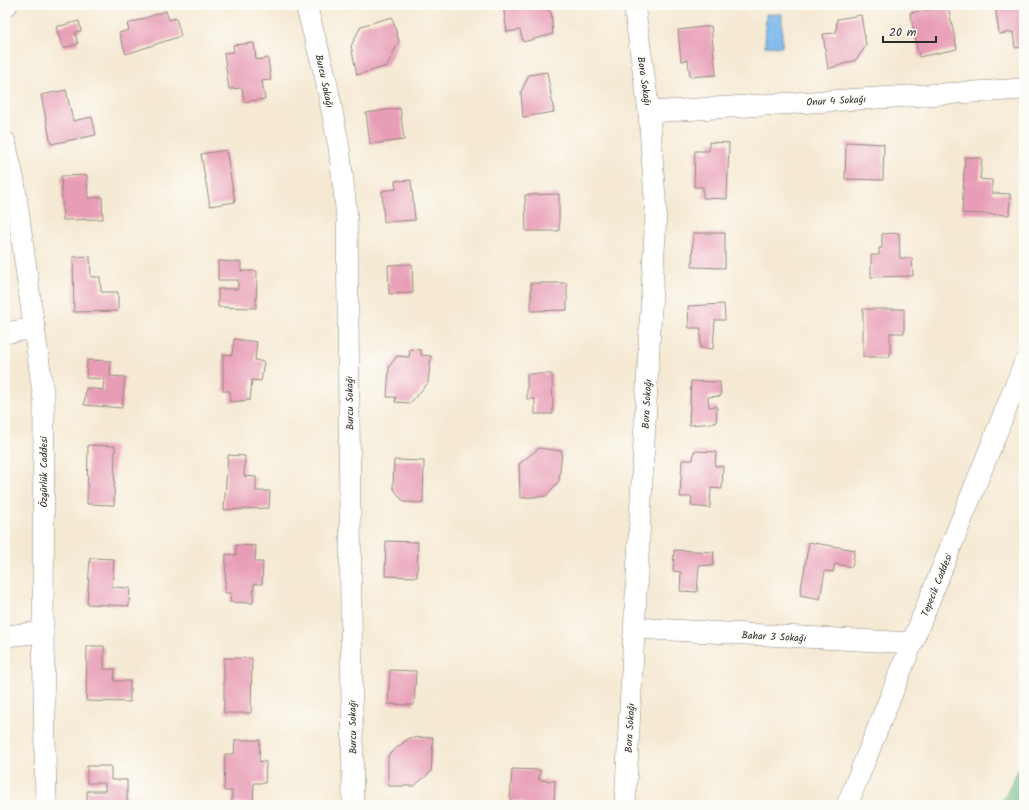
<svg xmlns="http://www.w3.org/2000/svg" width="1029" height="810" font-family="Kalam,sans-serif">
<style>
.forest{fill:#61b380;stroke:#466f56}
.water{fill:#79b7ec;stroke:#52718c}
.building{fill:#e89db6}
.lines{fill:none;stroke-linecap:round;stroke-linejoin:round}
.minor-casing{stroke:#908a7f;stroke-width:22}
.minor{stroke:#fff;stroke-width:21}
.labels{text-anchor:middle;stroke-width:3;stroke-linejoin:round;paint-order:stroke}
.street-label{font-size:10px;fill:#2b2b2b;stroke:#fdfcf7}
</style>
<rect width="100%" height="100%" fill="#fdfcf7"/>
<filter id="ink" filterUnits="userSpaceOnUse"><feTurbulence type="fractalNoise" baseFrequency=".025" numOctaves="2"/><feDisplacementMap in="SourceGraphic" scale="8" xChannelSelector="R" yChannelSelector="G"/><feConvolveMatrix kernelMatrix="1 2 1 2 8 2 1 2 1" color-interpolation-filters="sRGB"/></filter>
<filter id="wash" filterUnits="userSpaceOnUse"><feTurbulence type="fractalNoise" baseFrequency=".012" numOctaves="4" result="noise"/><feDisplacementMap in="SourceGraphic" scale="16" xChannelSelector="R" yChannelSelector="G"/><feGaussianBlur stdDeviation="0.9" result="paint"/><feColorMatrix in="noise" values="0 0 0 0 0 0 0 0 0 0 0 0 0 0 0 0 0 1.4 0 .05"/><feComposite in="paint" operator="in"/></filter>
<g filter="url(#wash)">
<rect width="100%" height="100%" fill="#f5e9d3"/>
<!-- forest -->
<polygon class="forest" points="1024,759 1024,805 1000,805"/>
<!-- water -->
<polygon class="water" points="766,14 782,14 782,47 765,46"/>
<g id="blocks">
<!-- building -->
<g class="building">
<polygon points="503,5 540,5 551,12 553,34 523,42 520,30 507,32"/>
<polygon points="995,5 1024,5 1024,47 1015,48 1013,32 999,34"/>
<polygon points="948,6 957,49 919,57 910,13"/>
<polygon points="166,11 169,20 176,18 181,36 126,54 119,33 129,30 127,24"/>
<polygon points="861,15 866,46 856,60 828,69 823,34 836,33 837,19"/>
<polygon points="392,17 399,41 387,66 357,75 351,46 361,26"/>
<polygon points="79,21 81,31 75,32 78,44 63,48 56,27"/>
<polygon points="711,26 716,75 690,77 688,60 681,61 678,30"/>
<polygon points="254,43 256,60 268,58 271,80 262,81 265,99 244,102 242,88 229,89 224,53 234,52 233,45"/>
<polygon points="547,72 554,112 523,117 521,92 529,75"/>
<polygon points="66,90 73,121 92,117 96,135 51,144 41,95"/>
<polygon points="400,108 404,140 370,144 366,113"/>
<polygon points="709,142 729,143 727,199 703,198 703,187 694,187 695,151 709,151"/>
<polygon points="846,142 884,144 883,180 845,179"/>
<polygon points="226,150 235,202 210,206 201,154"/>
<polygon points="965,157 982,158 980,179 992,180 992,193 1010,194 1009,215 962,213"/>
<polygon points="87,175 88,198 102,197 103,219 63,220 61,176"/>
<polygon points="411,180 415,220 384,222 382,191 396,189 395,181"/>
<polygon points="559,194 559,231 526,231 525,195"/>
<polygon points="693,233 725,233 725,268 692,267"/>
<polygon points="899,233 900,258 912,258 913,276 871,277 871,255 879,255 879,248 882,248 882,234"/>
<polygon points="90,256 91,277 100,277 101,292 118,292 118,311 74,312 73,257"/>
<polygon points="218,261 241,262 241,271 257,271 256,308 218,307 218,289 238,289 238,280 218,280"/>
<polygon points="412,264 413,293 389,294 388,265"/>
<polygon points="531,283 567,283 567,310 531,311"/>
<polygon points="724,304 725,320 715,320 713,349 700,348 701,328 689,328 688,306"/>
<polygon points="863,309 904,309 904,333 890,333 890,357 863,357"/>
<polygon points="234,339 257,342 255,360 264,362 261,381 252,380 250,400 230,402 230,391 223,391 223,354 232,355"/>
<polygon points="410,349 421,350 421,355 431,356 428,383 410,403 395,402 396,397 387,397 389,367 397,356 409,357"/>
<polygon points="87,360 111,361 110,376 125,377 122,408 84,405 86,388 103,390 104,379 86,378"/>
<polygon points="527,374 552,374 553,414 535,414 535,399 527,399"/>
<polygon points="691,381 720,382 721,396 708,397 709,407 717,406 716,423 689,425"/>
<polygon points="88,445 115,446 114,505 87,504"/>
<polygon points="539,448 562,451 559,481 546,496 520,498 519,464"/>
<polygon points="694,451 716,452 715,466 723,466 722,489 711,488 710,508 691,506 692,497 680,497 682,460 693,460"/>
<polygon points="228,455 245,456 244,476 256,477 256,491 270,491 269,508 224,510"/>
<polygon points="394,460 424,461 423,503 404,502 393,488"/>
<polygon points="386,541 418,542 417,577 385,576"/>
<polygon points="809,542 855,550 852,567 835,564 833,572 825,571 820,599 800,595"/>
<polygon points="236,545 256,546 255,562 263,562 262,584 254,584 253,603 230,602 231,593 225,593 226,554 236,555"/>
<polygon points="674,550 714,552 713,566 699,565 697,592 680,591 681,572 673,571"/>
<polygon points="90,558 114,559 112,587 130,588 129,606 87,604"/>
<polygon points="87,646 104,646 104,669 115,669 114,681 130,681 130,702 86,701"/>
<polygon points="224,658 252,658 251,713 224,713"/>
<polygon points="390,670 416,671 414,705 388,704"/>
<polygon points="433,737 431,772 414,786 388,786 388,755 409,738"/>
<polygon points="235,740 260,740 259,761 266,762 265,783 254,783 253,804 232,803 232,791 224,791 225,754 234,754"/>
<polygon points="87,766 111,766 111,780 127,780 127,805 87,805 87,791 105,791 105,783 87,783"/>
<polygon points="512,769 540,770 539,780 555,781 554,805 524,805 524,802 510,801"/>
</g>
</g>
</g>
<g filter="url(#ink)">
<use href="#blocks" fill-opacity="0" stroke="#908a7f" stroke-width="1"/>
<g class="lines">
<defs>
<g id="minor">
<polyline points="306,5 325,75 339,147 347,217 353,805"/>
<polyline points="5,6 7,5"/>
<polyline points="649,112 1024,89"/>
<polyline points="5,142 14,181 44,400 43,632 46,805"/>
<polyline points="5,333 35,328"/>
<polyline points="635,628 912,643"/>
<polyline points="5,636 43,632"/>
<polyline points="625,805 656,213 649,112 634,5"/>
<polyline points="847,805 1024,364"/>
</g>
</defs>
<!-- minor casing -->
<use href="#minor" class="minor-casing"/>
<!-- minor -->
<use href="#minor" class="minor"/>
</g>
</g>
<g class="labels">
<!-- street labels -->
<g class="street-label">
<text transform="translate(325 81) rotate(78)" y="4">Burcu Sokağı</text>
<text transform="translate(645 81) rotate(82)" y="4">Bora Sokağı</text>
<text transform="translate(836 100) rotate(-3)" y="4">Onur 4 Sokağı</text>
<text transform="translate(349 403) rotate(-91)" y="4">Burcu Sokağı</text>
<text transform="translate(646 404) rotate(-87)" y="4">Bora Sokağı</text>
<text transform="translate(43 472) rotate(-90)" y="4">Özgürlük Caddesi</text>
<text transform="translate(936 585) rotate(-68)" y="4">Tepecik Caddesi</text>
<text transform="translate(774 636) rotate(3)" y="4">Bahar 3 Sokağı</text>
<text transform="translate(352 727) rotate(-91)" y="4">Burcu Sokağı</text>
<text transform="translate(629 728) rotate(-87)" y="4">Bora Sokağı</text>
</g>
</g>
<!-- margin -->
<rect width="1029" height="810" fill="none" stroke="#fdfcf7" stroke-width="20"/>
<!-- scale -->
<path d="M883 36v6h53v-6" fill="none" stroke="#2b2b2b" stroke-width="2"/>
<text x="889" y="36" font-size="12" fill="#2b2b2b" stroke="#fdfcf7" stroke-width="3" paint-order="stroke">20 m</text>
</svg>
